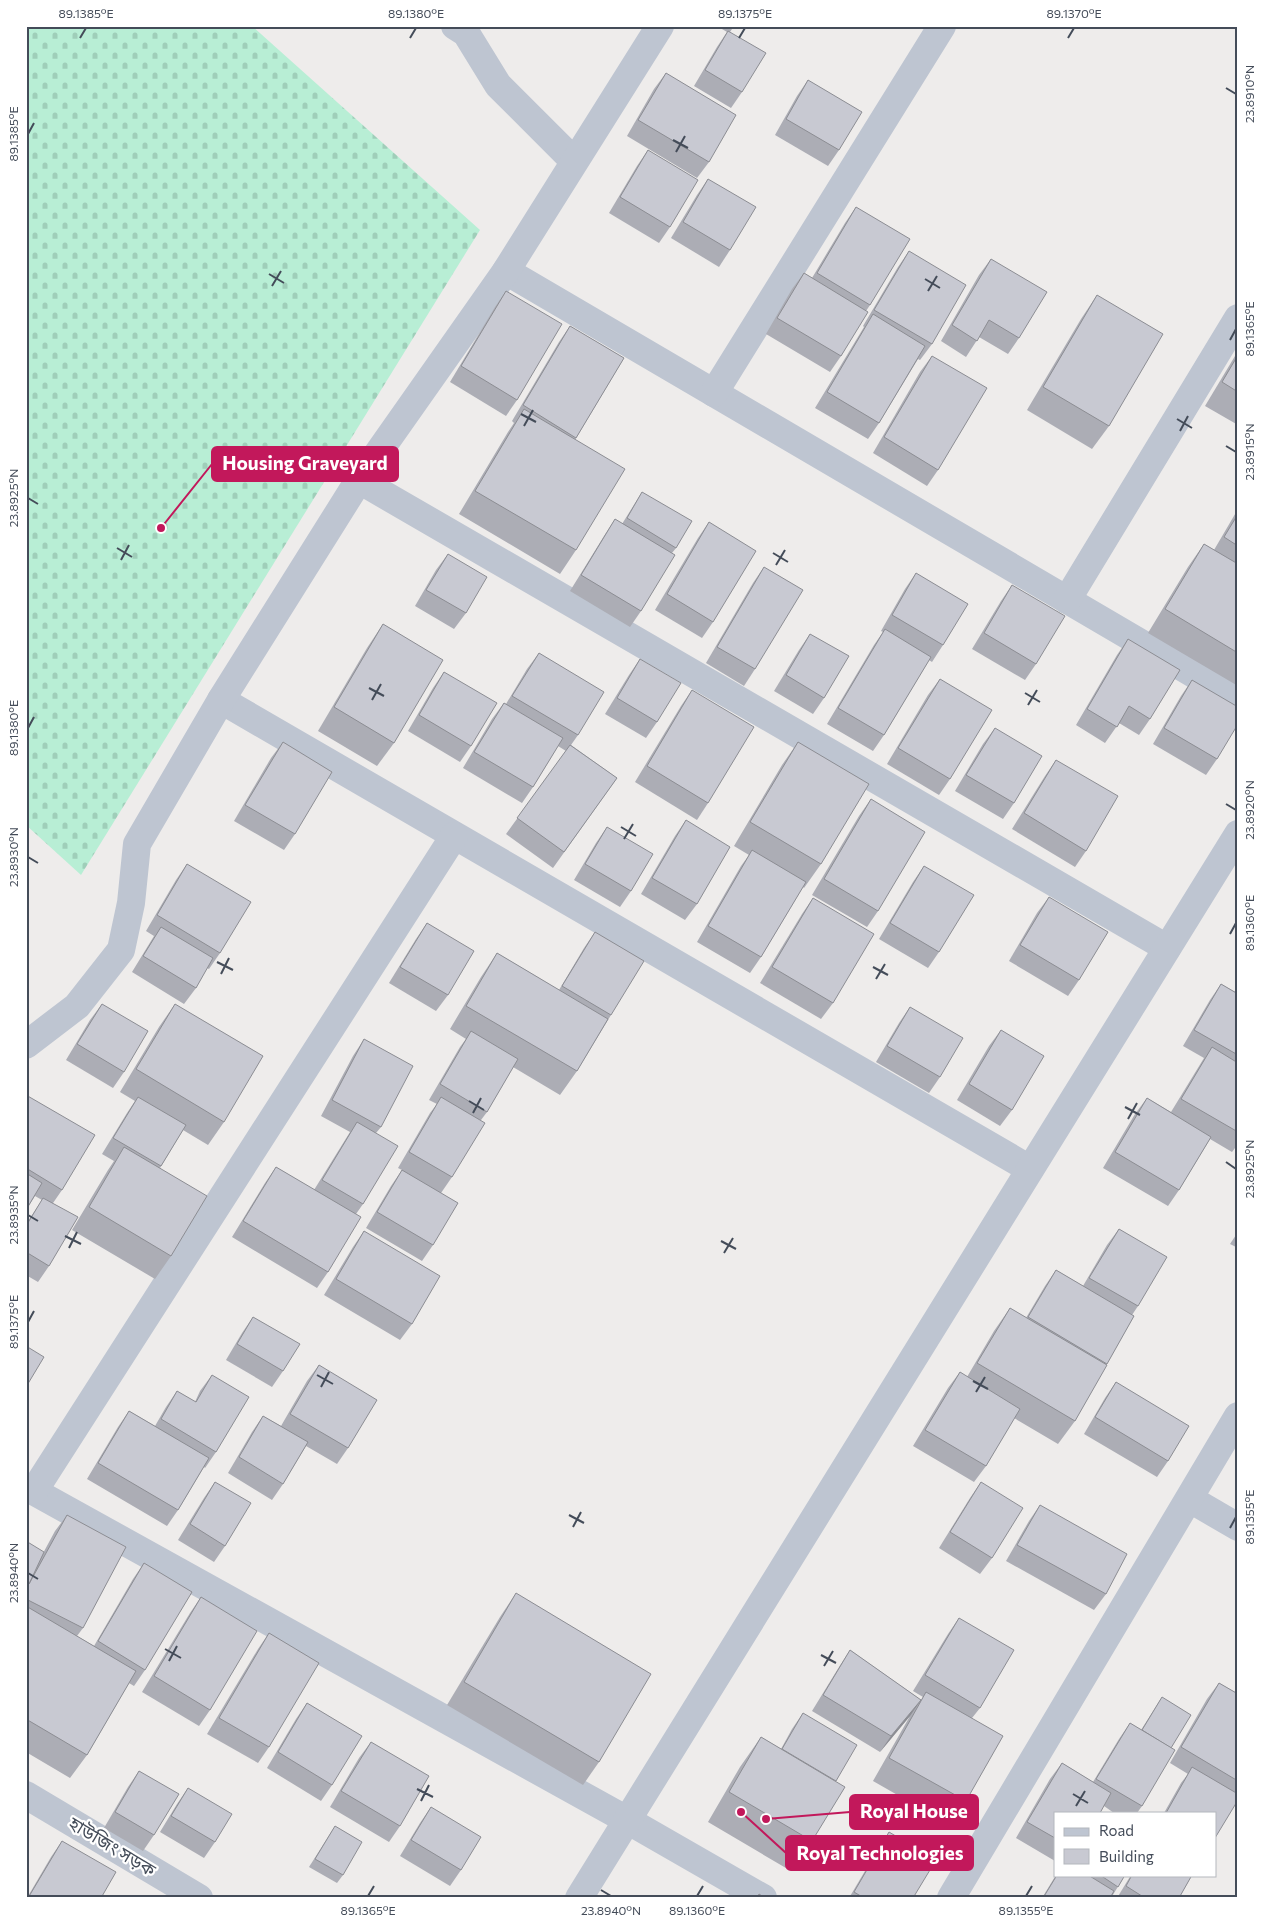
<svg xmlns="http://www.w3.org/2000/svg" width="1264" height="1924" font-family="Commissioner,'Noto Sans Bengali',sans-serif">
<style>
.cemetery{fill:url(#cemetery-stones)}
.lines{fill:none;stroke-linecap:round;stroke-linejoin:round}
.minor{stroke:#bec5d1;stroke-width:28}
.wall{fill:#acadb5}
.shaded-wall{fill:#8c8d93}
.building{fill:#c8c9d2;stroke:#8c8d93}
.ticks{fill:none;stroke:#444c59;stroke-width:2}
.labels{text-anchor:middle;stroke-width:4.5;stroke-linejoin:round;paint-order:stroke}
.street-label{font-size:18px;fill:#444c59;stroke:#fff}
.leader{fill:none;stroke:#c2185b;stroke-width:2}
.callout-dot{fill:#c2185b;stroke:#fff;stroke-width:2}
.callout{fill:#c2185b;stroke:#c2185b;stroke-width:2}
.callout-label{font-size:19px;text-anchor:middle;font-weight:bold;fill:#fff}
.neatline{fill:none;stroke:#444c59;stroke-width:2}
.ticks-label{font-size:12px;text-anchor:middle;fill:#444c59}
</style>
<defs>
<pattern id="cemetery-stones" width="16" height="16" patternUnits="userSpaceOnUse" patternTransform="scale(1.25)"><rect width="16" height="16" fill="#b8eed5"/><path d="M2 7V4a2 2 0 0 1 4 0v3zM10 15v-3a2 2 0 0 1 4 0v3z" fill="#9fceb9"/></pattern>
</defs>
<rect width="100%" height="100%" fill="#eeeceb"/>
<!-- cemetery -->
<polygon class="cemetery" points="26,26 252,26 480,230 81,875 26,825"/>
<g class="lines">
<!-- minor -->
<g class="minor">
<polyline points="455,26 466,33 498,85 574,161"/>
<polyline points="506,271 1238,700"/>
<polyline points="714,393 942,26"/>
<polyline points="359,480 1167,948"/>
<polyline points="1067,600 1238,318"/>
<polyline points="221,700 1030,1169"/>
<polyline points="26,1045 77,1006 121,950 131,903 137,844 221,700 359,480 506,271 660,26"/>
<polyline points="26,1487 627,1820 763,1898"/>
<polyline points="34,1491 454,836"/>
<polyline points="1190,1499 1238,1527"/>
<polyline points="26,1795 199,1898"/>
<polyline points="579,1898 1238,834"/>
<polyline points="951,1898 1238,1416"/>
</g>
</g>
<!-- wall -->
<g class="wall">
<polygon points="717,26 734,26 730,32 742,92 731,108 694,86 717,47 727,32"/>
<polygon points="666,73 709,162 697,178 627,136 654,89"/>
<polygon points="808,80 839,150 828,166 775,135 797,96"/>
<polygon points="648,150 670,227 659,243 609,213 637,166"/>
<polygon points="708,179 730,250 719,267 671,238 697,195"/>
<polygon points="856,207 870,305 866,311 841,356 830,372 766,334 792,289 804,273 812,278 845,223"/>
<polygon points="909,251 932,344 920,360 918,359 879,423 868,439 815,408 864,327 863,326 898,267"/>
<polygon points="991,259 1019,338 1008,354 979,337 966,357 941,341 979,275"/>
<polygon points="506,291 517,400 506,416 450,382 495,307"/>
<polygon points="1097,295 1109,426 1092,449 1027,410 1081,319"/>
<polygon points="570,326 624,358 575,440 576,550 560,574 459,514 508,432 514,423 512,421 559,342"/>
<polygon points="1238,351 1238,425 1205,406"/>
<polygon points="932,356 938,470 927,486 873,453 920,372"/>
<polygon points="642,492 676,548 672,553 641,611 630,627 570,591 604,536 615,519 622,524"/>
<polygon points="1238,509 1238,686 1148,633 1188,567 1204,544 1214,550"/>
<polygon points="709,522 713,622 702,638 655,610 698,538"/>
<polygon points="448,554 466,613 454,629 415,606 436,570"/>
<polygon points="764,567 755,669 744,686 706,663 753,583"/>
<polygon points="916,573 943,645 932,662 929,660 884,735 873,751 827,724 874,645 883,632 881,631 905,589"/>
<polygon points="1012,585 1036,664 1025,680 972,649 1001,601"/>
<polygon points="383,624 394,743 377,766 318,731 367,648"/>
<polygon points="810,634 824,698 813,714 774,691 799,650"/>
<polygon points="1128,639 1150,719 1139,735 1119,723 1105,743 1076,725 1117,655"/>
<polygon points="539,653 578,735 571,745 617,778 553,868 506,834 566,751 558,746 533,787 522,803 463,768 492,719 504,703 506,704 527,669"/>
<polygon points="640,659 657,722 646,738 605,714 629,675"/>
<polygon points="444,672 471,746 460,762 408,731 433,688"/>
<polygon points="940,679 950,779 939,795 887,764 928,695"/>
<polygon points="1192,680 1217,759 1206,775 1153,744 1181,696"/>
<polygon points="692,690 708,803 697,820 635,782 681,706"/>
<polygon points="995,728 1014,803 1003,819 955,791 983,744"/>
<polygon points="283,742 295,834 284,850 234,821 271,758"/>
<polygon points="798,742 821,864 804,888 803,887 761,957 750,973 697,942 741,866 749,855 734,846 782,765"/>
<polygon points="1056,760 1086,851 1075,867 1012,829 1045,776"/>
<polygon points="871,799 878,911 867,927 812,895 859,816"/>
<polygon points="686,820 697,904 685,920 641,894 675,836"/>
<polygon points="607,827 631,891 620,907 574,880 596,843"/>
<polygon points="187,864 220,953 209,969 207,968 196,988 184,1004 132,972 154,936 146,931 176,880"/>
<polygon points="924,866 939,952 928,968 879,939 913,882"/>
<polygon points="1049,897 1079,980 1068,996 1009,961 1037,913"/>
<polygon points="813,898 833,1003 821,1019 760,983 802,914"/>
<polygon points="427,923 448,995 436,1011 389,983 416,939"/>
<polygon points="595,932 611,1015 577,1071 560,1095 513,1067 487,1112 481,1120 452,1177 441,1193 433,1245 422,1261 366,1228 391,1186 402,1170 398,1168 430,1113 437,1104 429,1100 460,1047 466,1039 450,1029 481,977 497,953 559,990 584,948"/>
<polygon points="1221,984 1237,993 1238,992 1238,1144 1232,1152 1210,1139 1179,1190 1168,1206 1103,1168 1135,1114 1147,1098 1171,1112 1204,1058 1183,1046 1210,1000"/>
<polygon points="102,1004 124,1072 113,1088 66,1060 90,1020"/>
<polygon points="175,1004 224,1122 208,1145 183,1130 160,1168 171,1256 155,1279 72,1230 108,1170 114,1161 102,1154 127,1113 135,1101 120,1092 159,1027"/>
<polygon points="910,1007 940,1077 929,1093 876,1062 899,1023"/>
<polygon points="1001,1030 1012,1110 1000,1126 957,1100 989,1046"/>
<polygon points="364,1039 381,1127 376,1133 363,1204 356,1214 328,1272 317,1288 232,1237 265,1183 276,1167 314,1190 350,1132 321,1116 353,1056"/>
<polygon points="26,1095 62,1190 53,1203 49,1266 38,1282 26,1275 26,1224 42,1200 35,1196 26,1210"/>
<polygon points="1119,1229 1138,1306 1132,1315 1134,1316 1106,1365 1075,1421 1058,1444 1014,1418 986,1466 974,1482 913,1446 948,1388 960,1372 967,1377 994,1331 1010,1308 1026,1318 1045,1286 1056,1270 1083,1286 1107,1245"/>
<polygon points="364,1231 412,1324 400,1340 324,1295 353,1247"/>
<polygon points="1238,1232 1238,1248 1230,1244"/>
<polygon points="253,1317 283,1371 272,1387 226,1360 242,1333"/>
<polygon points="319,1365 348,1448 337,1464 306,1446 283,1484 272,1500 228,1473 252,1432 263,1416 281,1426 307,1381"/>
<polygon points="212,1375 216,1452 205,1468 204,1467 178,1510 167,1526 87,1479 118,1427 129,1411 155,1426 166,1407 177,1391 195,1402 200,1391"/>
<polygon points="1116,1382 1168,1461 1157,1477 1084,1434 1105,1398"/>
<polygon points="215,1482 225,1546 214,1562 178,1540 204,1498"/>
<polygon points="981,1482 992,1558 980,1574 939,1548 970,1498"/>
<polygon points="1040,1505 1106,1594 1094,1610 1006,1561 1029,1521"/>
<polygon points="67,1515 83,1628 77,1636 94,1646 133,1579 144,1563 145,1670 134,1686 129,1683 87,1755 70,1778 26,1752 26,1541 41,1557 55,1531"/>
<polygon points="516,1593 599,1762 583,1785 447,1705 500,1617"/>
<polygon points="201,1597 210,1710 199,1726 142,1692 190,1613"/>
<polygon points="959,1618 980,1708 972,1718 966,1801 950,1825 873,1781 910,1716 880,1752 812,1711 839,1667 850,1650 921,1700 923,1697 913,1691 948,1634"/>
<polygon points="269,1633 269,1747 258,1763 207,1734 258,1649"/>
<polygon points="1219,1683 1238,1694 1238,1804 1236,1803 1215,1813 1164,1813 1181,1783 1188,1774 1170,1763 1207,1699"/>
<polygon points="1162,1697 1171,1748 1142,1806 1137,1813 1114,1813 1104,1806 1055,1813 1055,1861 1016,1838 1050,1779 1062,1763 1093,1782 1119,1739 1130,1723 1141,1730"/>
<polygon points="307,1703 332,1785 321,1801 267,1768 296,1719"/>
<polygon points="803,1713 836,1781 812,1841 791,1871 708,1822 740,1767 761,1737 781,1749 792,1729"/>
<polygon points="371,1742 400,1826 389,1842 330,1807 359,1758"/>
<polygon points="139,1771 154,1835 143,1851 104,1828 128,1787"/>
<polygon points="188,1788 215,1842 204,1858 160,1832 177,1804"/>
<polygon points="431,1807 461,1870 450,1886 400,1856 420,1823"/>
<polygon points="335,1826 343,1875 337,1883 309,1867"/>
<polygon points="889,1832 913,1898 849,1898 878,1849"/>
<polygon points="62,1841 101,1898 27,1898 51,1857"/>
<polygon points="1056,1875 1125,1875 1111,1898 1042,1898"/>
<polygon points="1131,1875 1192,1875 1179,1898 1117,1898"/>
</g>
<!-- shaded-wall -->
<polygon class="shaded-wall" points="921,1700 910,1716 880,1752 891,1736"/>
<!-- building -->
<g class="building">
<polygon points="728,31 766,53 742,92 705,70"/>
<polygon points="666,73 736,115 709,162 638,120"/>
<polygon points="808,80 862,112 839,150 786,119"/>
<polygon points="648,150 698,180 670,227 620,197"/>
<polygon points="708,179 756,207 730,250 683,222"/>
<polygon points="856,207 910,239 870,305 817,273"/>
<polygon points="909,251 966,285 932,344 874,310"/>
<polygon points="991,259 1047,292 1019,338 989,320 977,341 952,325"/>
<polygon points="804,273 868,312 841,356 777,318"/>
<polygon points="506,291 562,324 517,400 461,366"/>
<polygon points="1097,295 1163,334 1109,426 1043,387"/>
<polygon points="873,314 925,346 879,423 827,392"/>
<polygon points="570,326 624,358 576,438 523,405"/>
<polygon points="1238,355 1238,392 1222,382"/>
<polygon points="932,356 987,388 938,470 884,437"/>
<polygon points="524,409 625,469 576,550 475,491"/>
<polygon points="642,492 692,521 676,548 627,518"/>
<polygon points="1238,514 1238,546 1224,537"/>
<polygon points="615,519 675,555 641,611 581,575"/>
<polygon points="709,522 756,551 713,622 667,594"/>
<polygon points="1204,544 1238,564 1238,653 1165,609"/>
<polygon points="448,554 487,577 466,613 426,590"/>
<polygon points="764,567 803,590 755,669 717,647"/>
<polygon points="916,573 968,604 943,645 892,615"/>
<polygon points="1012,585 1065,616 1036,664 984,633"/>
<polygon points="383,624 443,660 394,743 334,707"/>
<polygon points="885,629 931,657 884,735 838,708"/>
<polygon points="810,634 849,656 824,698 786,675"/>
<polygon points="1128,639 1180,670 1150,719 1129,706 1117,727 1087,709"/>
<polygon points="539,653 604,692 578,735 512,696"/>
<polygon points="640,659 681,683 657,722 617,698"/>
<polygon points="444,672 497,703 471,746 419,715"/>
<polygon points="940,679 992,710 950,779 898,748"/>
<polygon points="1192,680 1238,707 1238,724 1217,759 1164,728"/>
<polygon points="692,690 754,727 708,803 647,766"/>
<polygon points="504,703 563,738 533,787 474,752"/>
<polygon points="995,728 1042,756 1014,803 966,775"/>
<polygon points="283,742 332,772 295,834 245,805"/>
<polygon points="798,742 869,784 821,864 750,822"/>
<polygon points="570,745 617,778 564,852 517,818"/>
<polygon points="1056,760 1118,796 1086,851 1024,813"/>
<polygon points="871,799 925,832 878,911 824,879"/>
<polygon points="686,820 730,847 697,904 652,878"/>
<polygon points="607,827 653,854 631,891 585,864"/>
<polygon points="752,850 806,882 761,957 708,926"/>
<polygon points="187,864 251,902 220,953 157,915"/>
<polygon points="924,866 974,895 939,952 890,923"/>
<polygon points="1049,897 1108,932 1079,980 1020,945"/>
<polygon points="813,898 874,934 833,1003 772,967"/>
<polygon points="427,923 474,951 448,995 400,967"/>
<polygon points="161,927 213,958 196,988 143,956"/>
<polygon points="595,932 644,961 611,1015 562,986"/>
<polygon points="497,953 608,1019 577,1071 466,1006"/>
<polygon points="1221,984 1238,994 1238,1055 1194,1030"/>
<polygon points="102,1004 148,1031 124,1072 77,1044"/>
<polygon points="175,1004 263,1056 224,1122 136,1069"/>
<polygon points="910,1007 963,1038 940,1077 887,1046"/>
<polygon points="1001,1030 1044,1056 1012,1110 969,1084"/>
<polygon points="471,1031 518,1059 487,1112 440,1084"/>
<polygon points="364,1039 413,1066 381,1127 332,1100"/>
<polygon points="1212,1047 1238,1063 1238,1132 1181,1099"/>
<polygon points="26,1095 95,1135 62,1190 26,1168"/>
<polygon points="138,1097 186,1125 161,1166 113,1138"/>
<polygon points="441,1097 485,1123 452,1177 409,1152"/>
<polygon points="1147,1098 1211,1137 1179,1190 1115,1152"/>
<polygon points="357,1122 398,1146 363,1204 322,1180"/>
<polygon points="124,1147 207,1196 171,1256 89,1207"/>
<polygon points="276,1167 361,1217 328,1272 243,1221"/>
<polygon points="402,1170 458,1203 433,1245 377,1212"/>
<polygon points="26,1173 42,1183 26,1210"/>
<polygon points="43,1198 78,1217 49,1266 26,1252 26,1226"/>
<polygon points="1119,1229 1167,1257 1138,1306 1089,1278"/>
<polygon points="364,1231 440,1276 412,1324 336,1279"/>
<polygon points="1056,1270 1134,1316 1107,1364 1028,1317"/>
<polygon points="1010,1308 1107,1365 1075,1421 977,1363"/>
<polygon points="253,1317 300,1344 283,1371 237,1344"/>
<polygon points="26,1346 44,1357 26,1387"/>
<polygon points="319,1365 377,1400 348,1448 290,1414"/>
<polygon points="960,1372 1020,1409 986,1466 925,1430"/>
<polygon points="212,1375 249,1397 216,1452 161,1419 177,1391 196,1402"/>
<polygon points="1116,1382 1189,1426 1168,1461 1095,1417"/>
<polygon points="129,1411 209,1458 178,1510 98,1463"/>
<polygon points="263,1416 308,1442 283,1484 239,1457"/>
<polygon points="215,1482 251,1503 225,1546 190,1524"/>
<polygon points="981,1482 1023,1508 992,1558 950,1532"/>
<polygon points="1040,1505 1127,1554 1106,1594 1017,1545"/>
<polygon points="67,1515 126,1547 83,1628 26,1599 26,1541 44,1552 29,1584"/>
<polygon points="144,1563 192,1592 145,1670 98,1641"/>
<polygon points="516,1593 651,1674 599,1762 464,1682"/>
<polygon points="201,1597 257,1631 210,1710 154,1676"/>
<polygon points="26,1606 136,1671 87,1755 26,1719"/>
<polygon points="959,1618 1014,1650 980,1708 925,1675"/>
<polygon points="269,1633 319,1663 269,1747 219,1718"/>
<polygon points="850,1650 921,1700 891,1736 823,1695"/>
<polygon points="1219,1683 1238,1694 1238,1781 1181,1747"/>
<polygon points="926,1692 1003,1736 966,1801 889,1758"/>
<polygon points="1162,1697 1191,1715 1171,1748 1142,1730"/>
<polygon points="307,1703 362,1736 332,1785 278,1752"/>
<polygon points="803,1713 857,1745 836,1781 782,1749"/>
<polygon points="1130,1723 1175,1750 1142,1806 1096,1779"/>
<polygon points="761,1737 845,1787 812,1841 729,1792"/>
<polygon points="371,1742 429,1776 400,1826 341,1791"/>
<polygon points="1062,1763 1111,1793 1100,1813 1055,1813 1055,1838 1027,1822"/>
<polygon points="1192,1767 1238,1794 1238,1800 1215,1838 1215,1813 1166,1813"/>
<polygon points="139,1771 179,1794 154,1835 115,1812"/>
<polygon points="188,1788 232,1814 215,1842 171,1816"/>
<polygon points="431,1807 481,1837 461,1870 411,1840"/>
<polygon points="335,1826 362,1842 343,1875 315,1859"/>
<polygon points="889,1832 936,1860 913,1898 864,1898 854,1892"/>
<polygon points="62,1841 116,1872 101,1898 28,1898"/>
<polygon points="1057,1875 1088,1875 1114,1891 1110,1898 1043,1898"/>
<polygon points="1100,1875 1125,1875 1118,1887"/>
<polygon points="1132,1875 1192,1875 1179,1898 1145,1898 1126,1886"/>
<polygon points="759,1894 765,1898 757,1898"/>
<polygon points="1120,1895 1125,1898 1119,1898"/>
</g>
<!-- ticks -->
<path class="ticks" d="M80,38l6,-10M410,38l6,-10M739,38l6,-10M1068,38l6,-10M1226,88l10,6M28,134l6,-11M673,140l15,8M676,152l9,-16M269,274l15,9M925,279l15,9M272,286l9,-15M928,291l9,-15M1230,340l6,-11M521,414l15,8M1177,419l15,9M524,426l9,-16M1180,431l8,-15M1226,446l10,6M28,498l10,6M117,548l15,9M773,553l15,9M121,560l8,-15M776,565l9,-15M369,688l15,8M1025,693l15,9M372,700l9,-16M1028,705l9,-15M28,728l6,-11M1226,804l10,6M621,827l15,9M624,839l9,-15M28,857l10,6M1230,934l6,-11M217,962l16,8M873,967l15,8M221,974l8,-16M876,979l9,-15M469,1101l15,9M1125,1107l15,8M473,1113l8,-15M1128,1119l9,-16M1226,1162l10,7M28,1215l10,6M65,1236l16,8M721,1241l15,8M69,1248l8,-16M724,1253l9,-15M28,1322l6,-11M317,1375l16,9M973,1381l15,8M321,1387l8,-15M976,1392l9,-15M569,1515l15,8M573,1527l8,-15M1230,1528l6,-11M28,1573l10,6M165,1649l16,9M821,1655l15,8M169,1661l8,-15M824,1666l9,-15M417,1789l16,8M1073,1794l15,9M421,1801l8,-16M1076,1806l9,-15M601,1890l10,6M368,1896l6,-10M697,1896l6,-10M1026,1896l6,-10"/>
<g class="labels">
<!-- street labels -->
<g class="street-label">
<text transform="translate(112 1847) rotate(31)" y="6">হাউজিং সড়ক</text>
</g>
</g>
<!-- callouts -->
<path class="leader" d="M161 528L212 464M766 1819L850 1812M741 1812L786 1853"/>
<g class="callout-dot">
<circle cx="161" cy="528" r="5"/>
<circle cx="766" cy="1819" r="5"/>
<circle cx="741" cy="1812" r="5"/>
</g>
<g class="callout">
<rect x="212" y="447" width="186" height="34" rx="5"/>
<rect x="850" y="1795" width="128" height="34" rx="5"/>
<rect x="786" y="1836" width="187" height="34" rx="5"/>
</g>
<g class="callout-label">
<text x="305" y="470">Housing Graveyard</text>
<text x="914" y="1818">Royal House</text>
<text x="880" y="1860">Royal Technologies</text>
</g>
<!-- border -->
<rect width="1264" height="1924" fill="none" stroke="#ffffff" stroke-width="55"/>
<!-- legend -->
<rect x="1054" y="1812" width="162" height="65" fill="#ffffff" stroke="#b4b7bd"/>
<rect x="1064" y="1828" width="25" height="8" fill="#bec5d1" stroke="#b4b7bd"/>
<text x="1099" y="1836" font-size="15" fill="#444c59">Road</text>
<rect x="1064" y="1849" width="25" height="15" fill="#c8c9d2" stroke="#b4b7bd"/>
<text x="1099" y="1862" font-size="15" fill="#444c59">Building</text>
<rect x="28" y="28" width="1208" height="1868" class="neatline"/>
<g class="ticks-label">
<text x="86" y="18">89.1385°E</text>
<text x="416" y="18">89.1380°E</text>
<text x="745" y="18">89.1375°E</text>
<text x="1074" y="18">89.1370°E</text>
<text transform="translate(1250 94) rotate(-90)" y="4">23.8910°N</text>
<text transform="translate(14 134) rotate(-90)" y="4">89.1385°E</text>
<text transform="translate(1250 329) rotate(-90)" y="4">89.1365°E</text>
<text transform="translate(1250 452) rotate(-90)" y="4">23.8915°N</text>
<text transform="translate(14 498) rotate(-90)" y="4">23.8925°N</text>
<text transform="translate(14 728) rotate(-90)" y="4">89.1380°E</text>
<text transform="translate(1250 810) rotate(-90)" y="4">23.8920°N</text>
<text transform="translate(14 857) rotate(-90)" y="4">23.8930°N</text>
<text transform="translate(1250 923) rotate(-90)" y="4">89.1360°E</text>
<text transform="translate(1250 1169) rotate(-90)" y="4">23.8925°N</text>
<text transform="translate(14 1215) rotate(-90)" y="4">23.8935°N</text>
<text transform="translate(14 1322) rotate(-90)" y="4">89.1375°E</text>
<text transform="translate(1250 1517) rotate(-90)" y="4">89.1355°E</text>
<text transform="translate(14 1573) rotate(-90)" y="4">23.8940°N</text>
<text x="368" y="1915">89.1365°E</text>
<text x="611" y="1915">23.8940°N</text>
<text x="697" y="1915">89.1360°E</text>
<text x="1026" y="1915">89.1355°E</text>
</g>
</svg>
